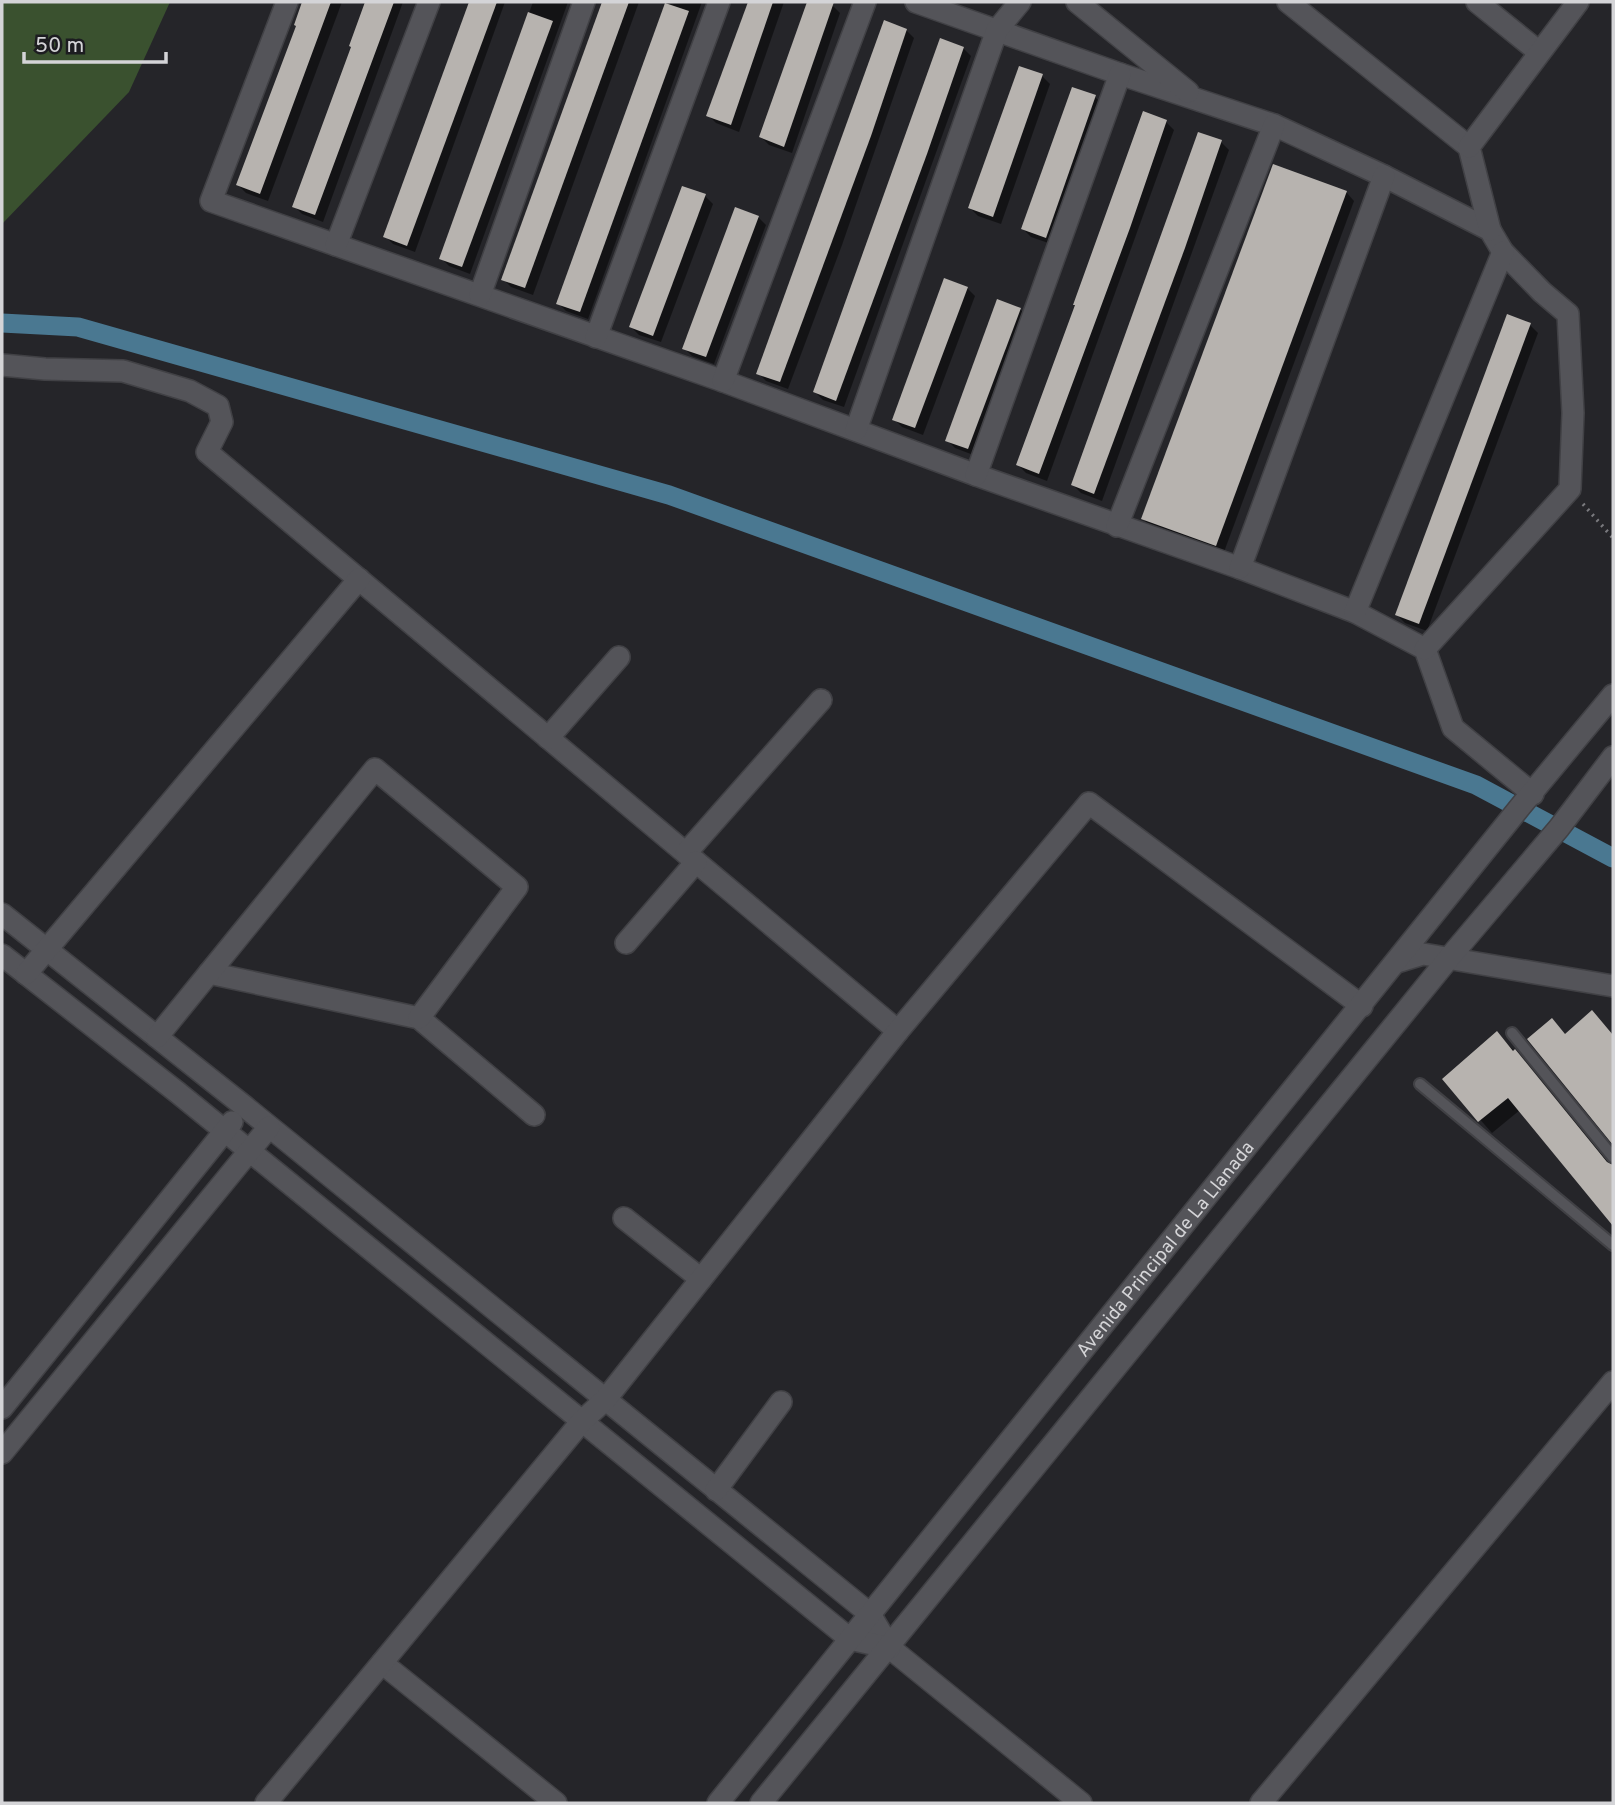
<svg xmlns="http://www.w3.org/2000/svg" width="1615" height="1805" font-family="Overpass,sans-serif">
<style>
.green{fill:#3a512f}
.shadow{fill:#0007}
.lines{fill:none;stroke-linecap:round;stroke-linejoin:round}
.canal{stroke:#4a7891;stroke-width:19}
.building{fill:#b7b3af}
.lane-casing{stroke:#414145;stroke-width:14}
.street-casing{stroke:#414145;stroke-width:24}
.secondary-casing{stroke:#414145;stroke-width:24}
.path{stroke:#7a7a7e;stroke-width:3.5;stroke-dasharray:2 5;stroke-linecap:butt}
.lane{stroke:#545459;stroke-width:10}
.street{stroke:#545459;stroke-width:21}
.secondary{stroke:#545459;stroke-width:21}
.labels{text-anchor:middle;stroke-width:7;stroke-linejoin:round;paint-order:stroke}
.street-label{font-size:19px;fill:#d4d4d7;stroke:#1c1c20}
</style>
<rect width="100%" height="100%" fill="#252529"/>
<!-- green -->
<polygon class="green" points="2,2 170,2 129,92 2,224"/>
<!-- shadow -->
<g class="shadow">
<polygon points="305,2 342,2 268,201 246,193 238,185"/>
<polygon points="367,2 403,2 323,222 302,214 294,206 353,48 351,46"/>
<polygon points="470,2 505,2 415,252 393,244 385,236"/>
<polygon points="533,2 568,2 470,274 449,266 441,258"/>
<polygon points="603,2 639,2 533,295 511,287 503,279"/>
<polygon points="666,2 702,2 588,319 566,311 558,303"/>
<polygon points="749,2 784,2 739,132 716,123 708,115"/>
<polygon points="809,2 823,2 832,5 840,13 792,153 769,145 761,137"/>
<polygon points="906,30 914,38 842,245 788,389 766,381 758,373"/>
<polygon points="963,48 971,56 844,407 823,400 815,392"/>
<polygon points="1042,76 1050,84 1001,224 978,216 970,208"/>
<polygon points="1095,97 1103,105 1054,245 1031,237 1023,229"/>
<polygon points="1166,122 1174,130 1047,481 1026,473 1018,465"/>
<polygon points="1221,142 1229,150 1102,501 1081,493 1073,485"/>
<polygon points="1274,166 1347,193 1354,201 1224,552 1151,527 1143,519"/>
<polygon points="705,196 713,204 661,342 639,335 631,327"/>
<polygon points="758,217 766,225 714,364 692,356 684,348"/>
<polygon points="967,288 975,296 923,435 902,427 894,419"/>
<polygon points="1020,309 1028,317 976,456 955,448 947,440"/>
<polygon points="1530,325 1538,333 1427,631 1405,623 1397,615"/>
<polygon points="1604,1025 1613,1035 1613,1142 1530,1039 1566,1035"/>
<polygon points="1497,1033 1527,1064 1611,1166 1613,1166 1613,1224 1520,1110 1492,1133 1445,1080"/>
</g>
<g class="lines">
<!-- canal -->
<polyline class="canal" points="2,323 78,327 669,495 1476,785 1613,858"/>
</g>
<!-- building -->
<g class="building">
<polygon points="302,2 331,2 260,194 236,185 296,26 294,25"/>
<polygon points="365,2 394,2 315,215 292,207 351,47 349,46"/>
<polygon points="469,2 497,2 407,246 383,237"/>
<polygon points="602,2 629,2 525,288 501,280"/>
<polygon points="748,2 773,2 731,125 706,116"/>
<polygon points="807,2 834,2 784,147 759,137"/>
<polygon points="665,3 689,11 580,312 556,304"/>
<polygon points="528,12 553,21 462,267 439,259"/>
<polygon points="884,20 907,29 871,136 780,382 756,374"/>
<polygon points="940,38 964,47 927,154 836,401 813,392"/>
<polygon points="1019,66 1043,74 993,217 968,208"/>
<polygon points="1072,87 1096,95 1046,238 1021,229"/>
<polygon points="1143,111 1167,120 1130,228 1039,474 1016,465 1075,305 1073,305"/>
<polygon points="1198,132 1222,140 1185,248 1094,494 1071,485"/>
<polygon points="1273,164 1347,191 1216,546 1141,519"/>
<polygon points="682,186 706,194 653,336 629,327"/>
<polygon points="735,207 759,216 706,357 682,349"/>
<polygon points="944,278 968,287 915,428 892,420"/>
<polygon points="997,299 1021,308 968,449 945,441"/>
<polygon points="1507,314 1531,323 1419,624 1395,615"/>
<polygon points="1592,1010 1613,1035 1613,1145 1527,1039 1552,1018 1565,1034"/>
<polygon points="1497,1031 1513,1051 1515,1049 1607,1162 1613,1165 1613,1226 1508,1098 1478,1122 1442,1079"/>
</g>
<g class="lines">
<defs>
<g id="lane">
<polyline points="1512,1033 1613,1157"/>
<polyline points="1420,1084 1613,1245"/>
</g>
<g id="street">
<polyline points="287,2 211,201 723,381 976,475 1240,568 1355,612 1425,649 1453,728 1533,794"/>
<polyline points="916,2 1120,74 1274,125 1384,176 1490,230 1503,252 1542,292 1568,314 1573,413 1570,489 1425,649"/>
<polyline points="1077,2 1188,92"/>
<polyline points="1288,2 1469,147 1490,230"/>
<polyline points="1477,2 1539,52"/>
<polyline points="1469,147 1578,2"/>
<polyline points="336,245 429,2"/>
<polyline points="480,295 584,2"/>
<polyline points="596,337 719,2"/>
<polyline points="2,365 45,369 123,371 190,391 218,406 222,422 207,452 898,1031"/>
<polyline points="723,381 865,2"/>
<polyline points="856,430 997,30 1020,2"/>
<polyline points="976,475 1120,74"/>
<polyline points="1117,526 1274,125"/>
<polyline points="1240,568 1384,176"/>
<polyline points="1355,612 1503,252"/>
<polyline points="548,738 619,657"/>
<polyline points="686,853 821,700"/>
<polyline points="2,914 244,1106 870,1614 890,1648 1081,1803"/>
<polyline points="626,943 696,862"/>
<polyline points="2,955 177,1092 850,1639 890,1648"/>
<polyline points="209,973 419,1018 534,1115"/>
<polyline points="26,974 359,579"/>
<polyline points="157,1037 375,769 517,887 419,1018"/>
<polyline points="624,1218 701,1279"/>
<polyline points="2,1408 232,1122"/>
<polyline points="2,1453 269,1127"/>
<polyline points="716,1490 781,1402"/>
<polyline points="382,1663 556,1803"/>
<polyline points="266,1803 582,1421 605,1400 898,1031 1089,803 1362,1006"/>
<polyline points="1261,1803 1613,1382"/>
</g>
<g id="secondary">
<polyline points="1397,962 1423,954 1613,986"/>
<path id="s1" d="M718,1803l802,-996 93,-112"/>
<polyline points="761,1803 1449,958 1559,828 1613,757"/>
</g>
</defs>
<!-- lane casing -->
<use href="#lane" class="lane-casing"/>
<!-- street casing -->
<use href="#street" class="street-casing"/>
<!-- secondary casing -->
<use href="#secondary" class="secondary-casing"/>
<!-- path -->
<polyline class="path" points="1583,504 1613,538"/>
<!-- lane -->
<use href="#lane" class="lane"/>
<!-- street -->
<use href="#street" class="street"/>
<!-- secondary -->
<use href="#secondary" class="secondary"/>
</g>
<g class="labels">
<!-- street labels -->
<g class="street-label">
<text dy="7" stroke="none"><textPath href="#s1" startOffset="712">Avenida Principal de La Llanada</textPath></text>
</g>
</g>
<!-- border -->
<rect width="1615" height="1805" fill="none" stroke="#d4d4d7" stroke-width="7"/>
<!-- scale -->
<path d="M24 52v10h142v-10" fill="none" stroke="#d4d4d7" stroke-width="3.5"/>
<text x="35" y="52" font-size="21" fill="#d4d4d7" stroke="#1c1c20" stroke-width="5" paint-order="stroke">50 m</text>
</svg>
